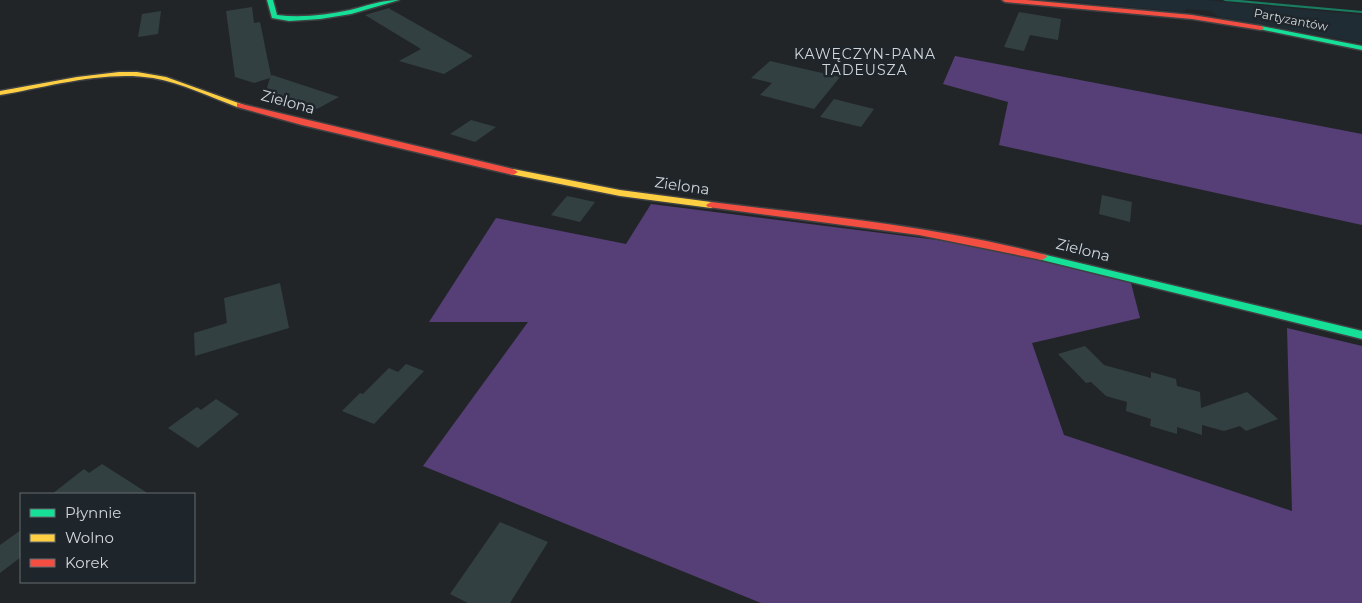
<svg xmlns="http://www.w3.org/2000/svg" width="1362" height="603" font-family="Montserrat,sans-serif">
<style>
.built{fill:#202c33}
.forest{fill:#563f77}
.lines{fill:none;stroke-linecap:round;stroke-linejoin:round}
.stream{fill:#187d61;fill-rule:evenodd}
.building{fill:#324042}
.fast-casing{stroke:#3f4143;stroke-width:3}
.slow-casing{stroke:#3f4143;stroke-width:3}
.jam-casing{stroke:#3f4143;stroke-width:3}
.fast{fill:#16e098;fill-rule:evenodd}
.slow{fill:#ffcf43;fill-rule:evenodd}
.jam{fill:#f24e42;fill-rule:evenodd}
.labels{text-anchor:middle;stroke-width:5;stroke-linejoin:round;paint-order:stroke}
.far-street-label{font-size:12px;fill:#d1d6d9;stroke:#1f262b}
.far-neighbourhood-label{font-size:14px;letter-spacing:1px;fill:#d1d6d9;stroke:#1f262b}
.street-label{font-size:15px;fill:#d1d6d9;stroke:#1f262b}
</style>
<rect width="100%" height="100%" fill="#222528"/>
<!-- built -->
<polygon class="built" points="1053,0 1206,0 1362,15 1362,43 1219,17 1211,11 1186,9 1183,12"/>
<!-- forest -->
<g class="forest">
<polygon points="955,56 1362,134 1362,225 999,145 1008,102 943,84"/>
<polygon points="651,204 977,245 1131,283 1140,318 1032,343 1064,435 1292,511 1287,328 1362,346 1362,603 761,603 423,466 528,322 429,322 496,218 626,244"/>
</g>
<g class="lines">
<!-- stream -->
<polygon class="stream" points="1223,0 1240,0 1362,11 1362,13 1225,1"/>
</g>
<!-- building -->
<g class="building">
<polygon points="252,7 254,23 260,22 271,76 272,75 339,97 317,109 266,91 270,78 254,83 235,77 226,11"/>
<polygon points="389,8 390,9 473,56 444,74 399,61 421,49 365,15"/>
<polygon points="161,11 158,34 138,37 142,14"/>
<polygon points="1019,12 1061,19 1058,40 1030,35 1024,51 1004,47"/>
<polygon points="770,61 813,71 840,77 814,109 760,95 772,83 751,78"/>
<polygon points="834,99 874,109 861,127 820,117"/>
<polygon points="471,120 496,127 475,142 450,134"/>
<polygon points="1102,195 1132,202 1130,222 1099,214"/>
<polygon points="567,196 595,202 580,222 551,215"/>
<polygon points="280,283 289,328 195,356 194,333 227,323 224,298"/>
<polygon points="1085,346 1104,365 1151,378 1151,372 1176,379 1177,386 1200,392 1201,408 1247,392 1278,419 1246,431 1240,426 1224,431 1202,425 1202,435 1177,427 1177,434 1150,426 1151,419 1126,411 1127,402 1106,396 1091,382 1086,383 1058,354"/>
<polygon points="406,364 424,371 374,424 342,411 360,393 363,394 389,368 398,372"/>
<polygon points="216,399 239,414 198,448 168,428 197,407 201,410"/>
<polygon points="102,464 149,494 52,494 84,469 89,473"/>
<polygon points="500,522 548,542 510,603 468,603 450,594"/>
<polygon points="21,530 21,557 0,573 0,545"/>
</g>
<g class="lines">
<defs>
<g id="fast">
<path d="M267,0h6l4,15c25,3 49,0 73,-5 16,-4 32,-10 49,-10l-48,14 -31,5 -31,2 -17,-3z"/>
<polygon points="1261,26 1362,46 1362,50 1259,29 1258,28"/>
<polygon points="1042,254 1362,331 1362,339 1038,259 1037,257 1038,255"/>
</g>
<g id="slow">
<path d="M119,72h18l29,5 78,28 -7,2c-27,-10 -55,-24 -84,-29 -48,-8 -106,9 -153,17v-4l77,-14z"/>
<polygon points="513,169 620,190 711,202 716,205 711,208 620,196 510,174 508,172"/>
</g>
<g id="jam">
<polygon points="1002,0 1026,0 1192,15 1261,26 1264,28 1261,30 1192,19 1005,2"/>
<polygon points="237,103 513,169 518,172 513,175 302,125 237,107"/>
<path d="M711,202c112,14 226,24 335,53l1,2 -5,3 -123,-25 -211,-28 -2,-2z"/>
</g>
</defs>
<!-- fast casing -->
<use href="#fast" class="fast-casing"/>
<!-- slow casing -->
<use href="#slow" class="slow-casing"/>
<!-- jam casing -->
<use href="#jam" class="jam-casing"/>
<!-- fast -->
<use href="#fast" class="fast"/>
<!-- slow -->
<use href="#slow" class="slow"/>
<!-- jam -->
<use href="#jam" class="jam"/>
</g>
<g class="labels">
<!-- far-street labels -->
<g class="far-street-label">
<text transform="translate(1291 20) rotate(11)" y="4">Partyzantów</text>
</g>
<!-- far-neighbourhood labels -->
<g class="far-neighbourhood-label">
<text x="865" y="59">KAWĘCZYN-PANA<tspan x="865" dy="16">TADEUSZA</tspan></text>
</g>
<!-- street labels -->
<g class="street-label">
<text transform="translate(288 102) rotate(15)" y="5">Zielona</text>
<text transform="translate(682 186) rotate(8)" y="5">Zielona</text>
<text transform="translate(1083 250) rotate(14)" y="5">Zielona</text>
</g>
</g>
<!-- legend -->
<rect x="20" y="493" width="175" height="90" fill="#1f262b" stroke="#666c71"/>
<rect x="30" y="509" width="25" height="8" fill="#16e098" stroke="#666c71"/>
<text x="65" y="518" font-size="15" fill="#d1d6d9">Płynnie</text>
<rect x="30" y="534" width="25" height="8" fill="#ffcf43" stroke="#666c71"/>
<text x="65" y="543" font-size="15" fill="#d1d6d9">Wolno</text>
<rect x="30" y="559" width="25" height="8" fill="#f24e42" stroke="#666c71"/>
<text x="65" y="568" font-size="15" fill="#d1d6d9">Korek</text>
</svg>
